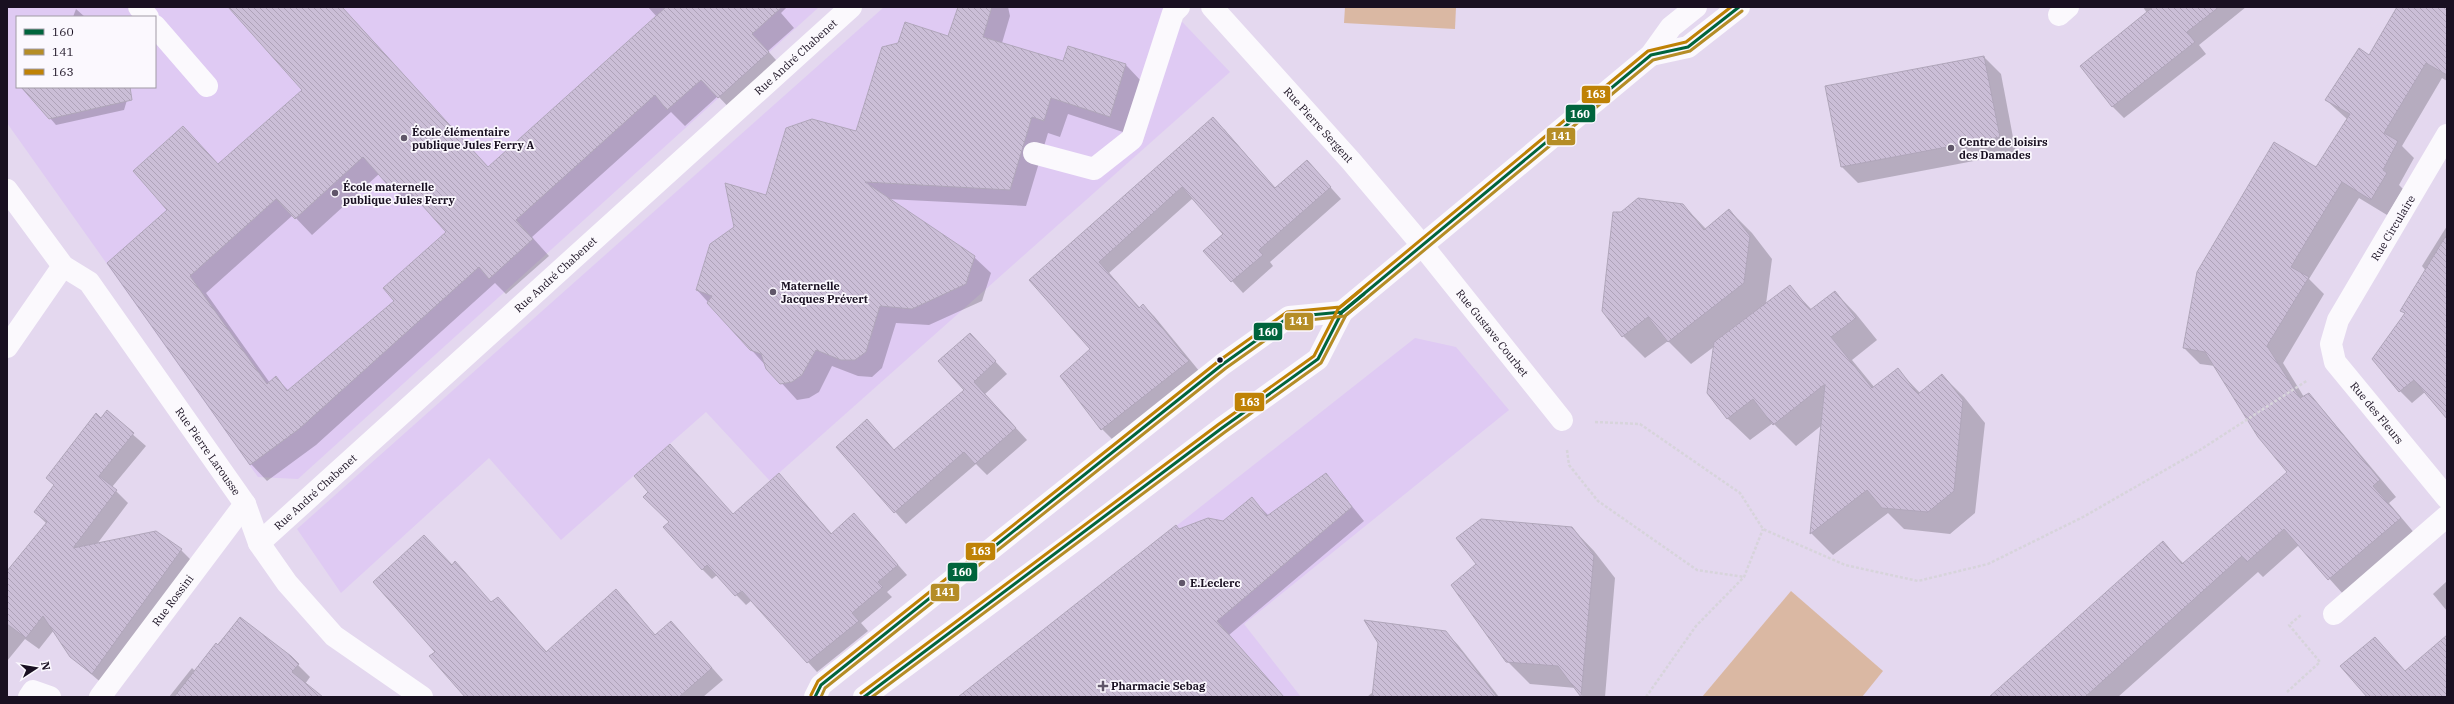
<svg xmlns="http://www.w3.org/2000/svg" width="2454" height="704" font-family="'IBM Plex Serif',serif">
<style>
.built{fill:#dfcaf3;fill-rule:evenodd}
.grass{fill:#dab8a3}
.shadow{fill:#0003;fill-rule:evenodd}
.building{fill:url(#building-back-hatch);stroke:#b0a6ba;fill-rule:evenodd}
.lines{fill:none;stroke-linecap:round;stroke-linejoin:round}
.path{stroke:#d7d4db;stroke-width:2.5;stroke-dasharray:3 2;stroke-linecap:butt}
.minor{stroke:#fbf9fd;stroke-width:22}
.major{stroke:#fbf9fd;stroke-width:22}
.bus-1-casing{stroke:#fbf8fe;stroke-width:6}
.bus-2-casing{stroke:#fbf8fe;stroke-width:6}
.bus-3-casing{stroke:#fbf8fe;stroke-width:6}
.bus-1{stroke:#00643c;stroke-width:3}
.bus-2{stroke:#b58d26;stroke-width:3}
.bus-3{stroke:#bf8205;stroke-width:3}
.poi-dot{fill:#605669;stroke:#fbf8fe;stroke-width:1.5}
.bus-dot{fill:#191021;stroke:#fbf8fe;stroke-width:1.5}
.labels{text-anchor:middle;stroke-width:3.5;stroke-linejoin:round;paint-order:stroke}
.street-label{font-size:11px;fill:#191021;stroke:#fbf8fe}
.poi-label{font-size:11px;font-weight:bold;fill:#191021;stroke:#fbf8fe;text-anchor:start}
.line-badge{stroke:#fbf8fe;stroke-width:1.5}
.badge-label{font-size:11px;text-anchor:middle;font-weight:bold;fill:#fff}
</style>
<defs>
<pattern id="building-back-hatch" width="6" height="6" patternUnits="userSpaceOnUse"><rect width="6" height="6" fill="#cbbed7"/><path d="M-1 5l2 2M0 0l6 6M5-1l2 2" fill="none" stroke="#aea2b8"/></pattern>
</defs>
<rect width="100%" height="100%" fill="#e4d8ef"/>
<!-- built -->
<g class="built">
<path d="M7,7h812l-521,472 -40,-2 -251,-354zM17,17h138v70h-138z"/>
<polygon points="884,7 1168,7 1230,72 770,481 706,412 561,540 489,458 341,593 297,529"/>
<polygon points="1415,338 1456,347 1509,410 1244,624 1301,697 959,697"/>
</g>
<!-- grass -->
<g class="grass">
<polygon points="1345,7 1456,7 1455,29 1344,23"/>
<polygon points="1791,591 1883,671 1862,697 1702,697"/>
</g>
<!-- shadow -->
<g class="shadow">
<path d="M230,7h112l147,161 168,-151 -9,-10h139l-6,6 13,15 -26,23 16,18 -49,45 -17,-18 -33,30 -14,-14 -139,125 17,19 -43,38 -11,-11 -179,162 -49,36 -16,-17 -83,-254 15,-83 36,38 85,-75zM379,174l27,27 15,2 27,29 -52,69 -107,90 -13,-13 -6,5 -64,-90 87,-78 19,20z"/>
<polygon points="959,7 1008,7 1010,16 1002,43 1064,62 1126,65 1142,82 1126,133 1068,114 1060,137 1048,133 1026,206 887,199 974,257 991,273 982,301 929,325 896,323 882,368 872,377 858,376 832,366 819,392 809,398 797,400 697,290 735,227 767,196 856,133 948,37"/>
<polygon points="2143,7 2246,7 2199,45 2206,54 2124,118 2112,106 2147,13"/>
<polygon points="2399,7 2447,7 2447,81 2442,78 2402,146 2414,158 2399,185 2403,189 2387,215 2359,198 2309,279 2324,294 2283,363 2304,397 2308,395 2324,411 2396,497 2389,503 2416,535 2344,595 2299,545 2263,577 2258,572 2118,697 1993,697 2163,543 2184,564 2288,473 2215,366 2200,364 2184,348 2317,168 2347,119 2326,100 2370,56"/>
<polygon points="76,9 85,17 73,17"/>
<polygon points="1984,57 2001,74 2016,153 1858,183 1841,166"/>
<polygon points="35,87 131,87 124,110 56,125 50,118"/>
<polygon points="1224,129 1275,188 1307,161 1341,199 1270,262 1273,266 1243,293 1205,251 1224,234 1193,198 1109,273 1140,308 1143,305 1154,316 1200,372 1113,440 1102,429 1091,349 1030,280"/>
<polygon points="1683,205 1706,229 1729,210 1752,233 1772,259 1766,304 1790,287 1812,310 1835,292 1856,314 1877,340 1852,360 1875,388 1898,370 1920,393 1942,375 1964,397 1985,423 1975,513 1950,534 1904,529 1888,513 1833,555 1811,533 1822,425 1796,446 1773,423 1750,440 1728,419 1708,392 1715,346 1691,364 1668,341 1645,358 1623,336"/>
<polygon points="2447,226 2447,417 2425,392 2412,403 2400,391 2405,314 2402,310 2426,271 2422,266"/>
<polygon points="970,334 1007,374 985,394 1027,440 987,475 976,464 906,524 837,447 867,421 895,451 965,390"/>
<polygon points="107,412 146,446 112,487 128,503 97,544 181,550 193,562 104,685 71,657 54,630 39,649 25,639 7,661 7,573 47,524 35,512"/>
<polygon points="1326,474 1364,521 1229,635 1284,697 960,697 1179,530 1223,522 1252,499 1269,516"/>
<polygon points="788,484 832,534 854,515 907,575 887,592 892,597 861,623 868,631 817,672 752,600 746,605 717,575 712,579 702,569 734,515"/>
<polygon points="1572,528 1594,551 1615,578 1605,697 1583,697 1576,688 1530,684 1507,661 1477,564"/>
<polygon points="452,566 492,603 509,610 547,652 627,602 656,636 671,622 723,680 703,697 466,697 436,652"/>
<polygon points="2447,581 2447,611 2433,594"/>
<polygon points="240,618 290,657 310,677 305,684 321,697 169,697 192,668 195,671"/>
<polygon points="1445,632 1458,645 1499,697 1367,697"/>
</g>
<!-- building -->
<g class="building">
<path d="M228,7h114l146,160 178,-160h116l-30,27 17,18 -51,46 -17,-18 -34,30 -12,-15 -139,125 17,19 -44,40 -10,-12 -180,162 -49,36 -143,-202 60,-53 -34,-39 50,-45 35,38 84,-74zM363,157l25,28 17,1 41,46 -63,56 11,13 -107,90 -11,-15 -9,8 -77,-108 86,-77 19,20z"/>
<polygon points="958,7 992,7 983,37 1063,61 1068,46 1126,64 1110,117 1051,98 1044,121 1032,117 1010,190 865,182 975,256 966,284 912,309 880,306 866,352 855,360 841,360 816,350 802,375 792,382 780,384 766,369 761,354 750,350 707,303 712,296 696,290 710,244 734,227 725,183 766,195 786,128 812,119 856,131 882,47 898,43 905,22 948,36"/>
<polygon points="2153,7 2219,7 2187,32 2195,42 2112,107 2080,66"/>
<polygon points="2397,7 2447,7 2447,75 2426,63 2384,133 2398,141 2383,170 2387,173 2371,200 2342,182 2291,267 2309,277 2267,346 2300,398 2309,393 2380,480 2373,486 2401,518 2328,580 2284,529 2247,562 2242,556 2085,697 1989,697 2163,541 2182,564 2287,472 2258,437 2205,352 2183,348 2197,272 2274,142 2316,167 2350,114 2325,100 2359,48 2369,55"/>
<polygon points="1984,56 2000,137 1841,167 1825,86"/>
<polygon points="21,87 130,87 132,100 49,119"/>
<polygon points="1213,117 1275,188 1307,160 1331,187 1259,250 1263,255 1231,282 1203,251 1223,234 1182,187 1099,262 1139,308 1143,304 1189,361 1101,430 1060,376 1090,349 1029,280"/>
<polygon points="1638,198 1683,204 1704,230 1729,209 1750,236 1744,283 1668,342 1648,317 1622,337 1602,311 1613,212 1621,212"/>
<polygon points="2447,234 2447,419 2414,380 2399,392 2372,359 2405,313 2400,311"/>
<polygon points="1790,285 1810,310 1835,291 1856,318 1831,337 1872,388 1898,368 1918,394 1942,374 1963,400 1954,491 1928,512 1882,508 1867,490 1810,534 1825,384 1773,425 1753,399 1727,419 1707,393 1714,342"/>
<polygon points="970,333 996,361 974,382 1016,428 975,464 964,452 894,513 836,447 867,419 894,450 964,390 938,361"/>
<polygon points="107,410 134,433 99,476 117,490 73,548 156,531 182,549 92,674 70,657 43,616 26,638 7,624 7,571 47,522 34,512 54,485 46,478 96,413 101,418"/>
<polygon points="670,444 733,514 779,473 831,534 854,513 898,565 878,582 883,587 852,613 859,621 807,663 742,591 735,596 707,565 702,570 663,527 669,522 643,497 648,492 634,476"/>
<polygon points="1326,473 1352,507 1217,621 1284,697 958,697 1176,525 1179,529 1208,518 1223,521 1252,497 1267,516"/>
<polygon points="1481,519 1572,527 1594,555 1581,697 1558,666 1506,662 1451,585 1476,564 1456,538"/>
<polygon points="424,535 452,565 455,561 491,602 498,597 546,652 616,589 655,635 671,621 712,668 679,697 465,697 429,656 435,652 373,582"/>
<polygon points="240,617 291,656 299,664 292,672 323,697 174,697 216,643 218,645"/>
<polygon points="1364,620 1446,631 1497,697 1372,697 1378,643"/>
<polygon points="2447,635 2447,697 2367,697 2340,666 2375,637 2405,671"/>
</g>
<g class="lines">
<!-- path -->
<g class="path">
<polyline points="1595,422 1640,424 1740,493 1763,529 1845,565 1918,581 1988,564 2083,517 2200,450 2308,380"/>
<polyline points="1567,450 1569,465 1598,501 1697,570 1744,577"/>
<polyline points="2287,692 2320,662 2289,625 2301,615"/>
<polyline points="1646,697 1696,626 1744,577 1763,529"/>
</g>
<!-- minor -->
<g class="minor">
<polyline points="139,7 148,17"/>
<path id="s1" d="M1212,7l139,154 71,84 140,175"/>
<polyline points="2059,15 2068,7"/>
<polyline points="155,26 207,86"/>
<path id="s2" d="M2447,135l-109,185 -7,24 4,18 112,136"/>
<polyline points="1034,153 1094,169 1132,139 1173,13 1179,7"/>
<path id="s3" d="M7,190l56,76 26,16 156,222 14,39 28,40 47,53 88,61"/>
<polyline points="7,347 63,266"/>
<path id="s4" d="M259,543l592,-536"/>
<polyline points="2334,614 2447,516"/>
<polyline points="29,697 33,691 50,697"/>
<path id="s5" d="M100,697l145,-193"/>
</g>
<!-- major -->
<g class="major">
<polyline points="1651,55 1688,47 1739,7"/>
<polyline points="815,697 821,685 1223,364 1289,317 1342,312"/>
<polyline points="864,697 1082,535 1222,428 1318,359 1342,312 1651,55 1671,27 1696,7"/>
</g>
<defs>
<g id="bus-1">
<polyline points="815,697 821,685 1223,364 1289,317 1342,312 1651,55 1688,47 1739,7"/>
<polyline points="864,697 1222,428 1318,359 1342,312 1364,294"/>
</g>
<g id="bus-2">
<polyline points="821,697 825,688 1226,368 1291,322 1345,316 1653,60 1690,51 1742,11"/>
<polyline points="872,697 1225,432 1321,363 1346,315 1367,298"/>
</g>
<g id="bus-3">
<polyline points="861,693 1219,424 1314,356 1338,309 1361,290"/>
<polyline points="811,695 818,681 1220,360 1287,312 1340,307 1648,51 1686,42 1731,7"/>
</g>
</defs>
<!-- bus-1 casing -->
<use href="#bus-1" class="bus-1-casing"/>
<!-- bus-2 casing -->
<use href="#bus-2" class="bus-2-casing"/>
<!-- bus-3 casing -->
<use href="#bus-3" class="bus-3-casing"/>
<!-- bus-1 -->
<use href="#bus-1" class="bus-1"/>
<!-- bus-2 -->
<use href="#bus-2" class="bus-2"/>
<!-- bus-3 -->
<use href="#bus-3" class="bus-3"/>
</g>
<!-- markers -->
<g class="poi-dot">
<circle cx="404" cy="138" r="4"/>
<circle cx="1951" cy="148" r="4"/>
<circle cx="335" cy="193" r="4"/>
<circle cx="773" cy="292" r="4"/>
<circle cx="1182" cy="583" r="4"/>
<path d="M1101 680h4v4h4v4h-4v4h-4v-4h-4v-4h4z"/>
</g>
<circle class="bus-dot" cx="1220" cy="360" r="3.5"/>
<g class="labels">
<!-- street labels -->
<g class="street-label">
<text dy="4" stroke="none"><textPath href="#s4" startOffset="724">Rue André Chabenet</textPath></text>
<text dy="4" stroke="none"><textPath href="#s1" startOffset="159">Rue Pierre Sergent</textPath></text>
<text transform="translate(2393 228) rotate(-59)" y="4">Rue Circulaire</text>
<text dy="4" stroke="none"><textPath href="#s4" startOffset="400">Rue André Chabenet</textPath></text>
<text dy="4" stroke="none"><textPath href="#s1" startOffset="430">Rue Gustave Courbet</textPath></text>
<text dy="4" stroke="none"><textPath href="#s2" startOffset="324">Rue des Fleurs</textPath></text>
<text dy="4" stroke="none"><textPath href="#s3" startOffset="332">Rue Pierre Larousse</textPath></text>
<text dy="4" stroke="none"><textPath href="#s4" startOffset="76">Rue André Chabenet</textPath></text>
<text dy="4" stroke="none"><textPath href="#s5" startOffset="121">Rue Rossini</textPath></text>
</g>
<!-- poi labels -->
<g class="poi-label">
<text x="412" y="136">École élémentaire<tspan x="412" dy="13">publique Jules Ferry A</tspan></text>
<text x="1959" y="146">Centre de loisirs<tspan x="1959" dy="13">des Damades</tspan></text>
<text x="343" y="191">École maternelle<tspan x="343" dy="13">publique Jules Ferry</tspan></text>
<text x="781" y="290">Maternelle<tspan x="781" dy="13">Jacques Prévert</tspan></text>
<text x="1190" y="587">E.Leclerc</text>
<text x="1111" y="690">Pharmacie Sebag</text>
</g>
</g>
<g class="line-badge">
<rect x="1581" y="85" width="30" height="19" rx="4" fill="#bf8205"/>
<rect x="1565" y="104" width="31" height="19" rx="4" fill="#00643c"/>
<rect x="1546" y="127" width="30" height="19" rx="4" fill="#b58d26"/>
<rect x="1284" y="312" width="30" height="19" rx="4" fill="#b58d26"/>
<rect x="1253" y="322" width="30" height="19" rx="4" fill="#00643c"/>
<rect x="1234" y="392" width="31" height="20" rx="4" fill="#bf8205"/>
<rect x="965" y="542" width="31" height="19" rx="4" fill="#bf8205"/>
<rect x="947" y="562" width="31" height="20" rx="4" fill="#00643c"/>
<rect x="930" y="583" width="30" height="19" rx="4" fill="#b58d26"/>
</g>
<g class="badge-label">
<text x="1596" y="98">163</text>
<text x="1580" y="118">160</text>
<text x="1561" y="140">141</text>
<text x="1299" y="325">141</text>
<text x="1268" y="336">160</text>
<text x="1250" y="406">163</text>
<text x="981" y="555">163</text>
<text x="962" y="576">160</text>
<text x="945" y="596">141</text>
</g>
<!-- border -->
<rect width="2454" height="704" fill="none" stroke="#191021" stroke-width="16"/>
<!-- legend -->
<rect x="16" y="16" width="140" height="72" fill="#fbf8fe" stroke="#a19ba6"/>
<rect x="24" y="29" width="20" height="6" fill="#00643c" stroke="#a19ba6"/>
<text x="52" y="36" font-size="12" fill="#191021">160</text>
<rect x="24" y="49" width="20" height="6" fill="#b58d26" stroke="#a19ba6"/>
<text x="52" y="56" font-size="12" fill="#191021">141</text>
<rect x="24" y="69" width="20" height="6" fill="#bf8205" stroke="#a19ba6"/>
<text x="52" y="76" font-size="12" fill="#191021">163</text>
<!-- north arrow -->
<g transform="translate(36 668) rotate(78)" stroke="#fbf8fe" stroke-width="3" paint-order="stroke">
<path d="M0-3L7 15L0 10L-7 15Z" fill="#191021"/>
<text y="-6" font-size="11" font-weight="bold" text-anchor="middle" fill="#191021">N</text>
</g>
</svg>
